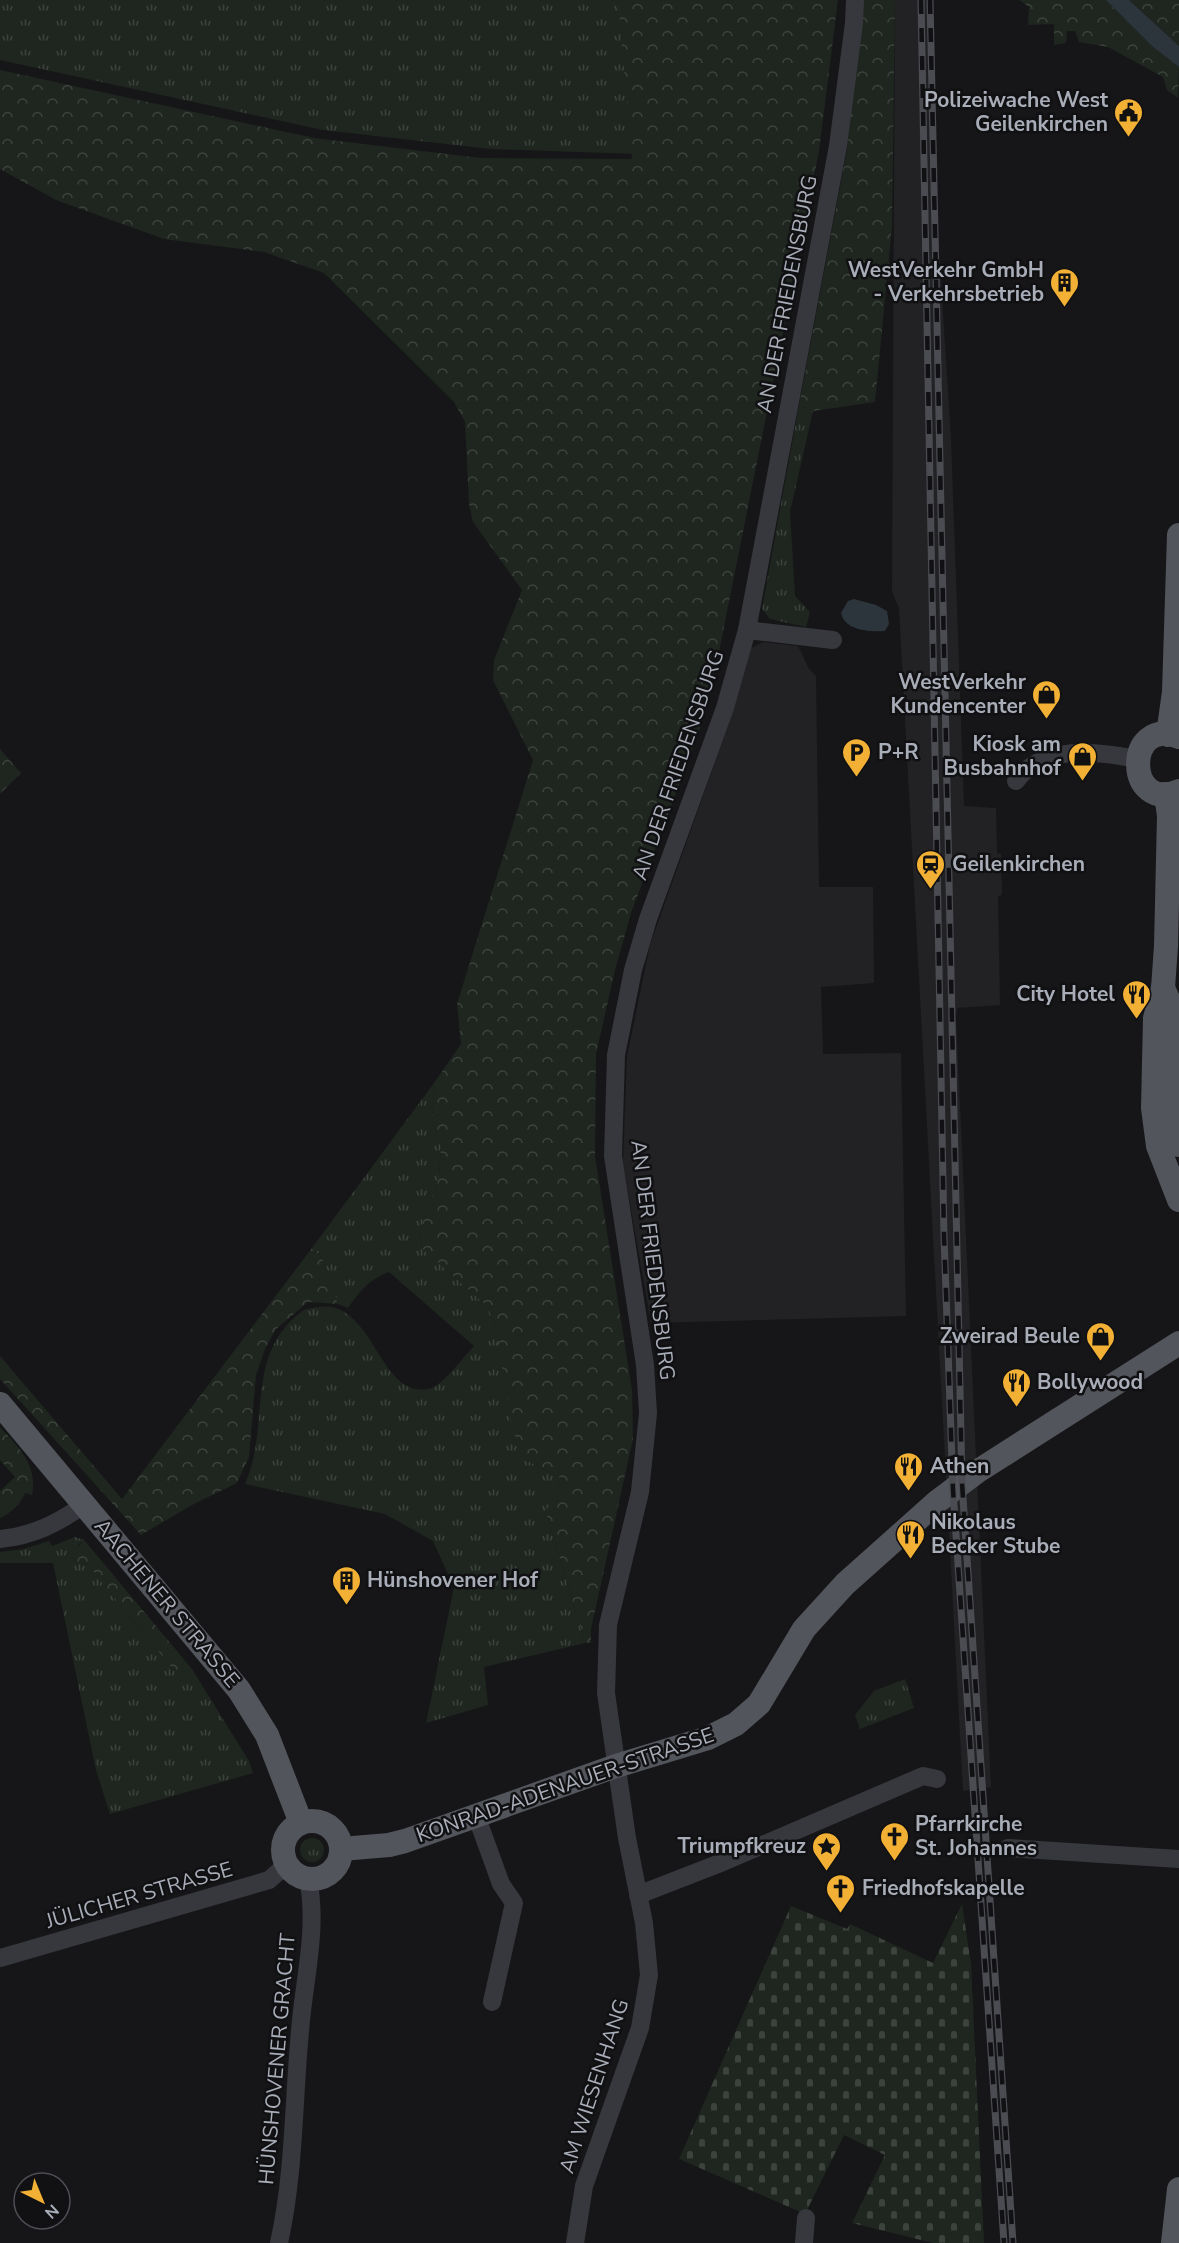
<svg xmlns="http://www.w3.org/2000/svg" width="1179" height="2243" font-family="'Nunito Sans',sans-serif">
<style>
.built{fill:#222225}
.grass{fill:url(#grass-tufts)}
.forest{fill:url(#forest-crowns)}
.cemetery{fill:url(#cemetery-stones)}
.water{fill:#2c353c}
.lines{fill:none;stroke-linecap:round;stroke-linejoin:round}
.minor{stroke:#37383d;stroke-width:18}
.major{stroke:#53555c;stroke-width:24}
.rail-casing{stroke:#4a4c52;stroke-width:7}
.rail{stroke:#111113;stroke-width:4.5;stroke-dasharray:14;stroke-linecap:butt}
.labels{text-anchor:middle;stroke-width:5;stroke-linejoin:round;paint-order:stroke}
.poi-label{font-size:21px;font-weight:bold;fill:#a8adb8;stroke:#111113;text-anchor:start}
.street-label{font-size:21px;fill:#a8adb8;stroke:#111113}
</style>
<defs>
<pattern id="grass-tufts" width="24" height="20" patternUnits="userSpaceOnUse" patternTransform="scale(1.5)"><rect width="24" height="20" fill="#1e261f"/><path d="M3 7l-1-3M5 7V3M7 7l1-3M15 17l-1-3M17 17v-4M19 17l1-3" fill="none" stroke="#3c433d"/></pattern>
<pattern id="forest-crowns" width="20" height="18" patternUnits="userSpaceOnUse" patternTransform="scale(1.5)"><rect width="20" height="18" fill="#1e261f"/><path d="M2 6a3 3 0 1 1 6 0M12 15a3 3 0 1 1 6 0" fill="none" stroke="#3c433d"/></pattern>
<pattern id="cemetery-stones" width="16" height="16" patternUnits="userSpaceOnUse" patternTransform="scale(1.5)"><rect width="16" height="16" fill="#1e261f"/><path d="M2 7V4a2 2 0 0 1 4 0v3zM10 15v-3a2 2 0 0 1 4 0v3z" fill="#3c433d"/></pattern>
</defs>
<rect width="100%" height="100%" fill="#161618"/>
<!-- built -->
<g class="built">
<polygon points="895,0 927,0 928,79 951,439 964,806 996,808 997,853 1001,854 1002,895 998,896 1000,1005 957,1008 956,1017 991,1787 963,1791 899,608 892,592"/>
<polygon points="763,642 798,646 809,669 816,676 819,887 873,887 874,983 821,987 823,1054 901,1053 906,1316 651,1323 623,1164 627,1056 650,945 735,706 751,648"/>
</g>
<!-- grass -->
<g class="grass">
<polygon points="0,0 620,0 639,154 491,149 323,130 0,60"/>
<polygon points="799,405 813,411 790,512 795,596 810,612 806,627 770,619 762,609"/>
<path d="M434,1083l-2,39 9,22 -2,34 -20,54 4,17 64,57 8,19 33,136 33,17 -15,34 39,131 -101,24 4,38 -62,18 28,-136 -21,-46 -48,-27 -140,-30c27,-60 -2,-127 56,-172 5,-4 12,-4 18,-5 56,-8 60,97 113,81 10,-3 33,-32 42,-42l-85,-74c-19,6 -30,20 -41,36l-10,-4 -16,-46 -10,-10z"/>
<polygon points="75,1537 84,1540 79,1544 73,1560 88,1565 176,1673 192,1669 249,1761 253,1773 110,1814 96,1770 53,1563 0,1563 0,1552 24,1549 49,1541 52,1546"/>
<polygon points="905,1679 914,1708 860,1729 855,1715 874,1691"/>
<circle cx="312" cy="1850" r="12"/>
</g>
<!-- forest -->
<g class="forest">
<polygon points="618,0 838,0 819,151 716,667 699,732 631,913 615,970 596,1054 595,1156 632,1390 633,1439 591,1629 591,1643 585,1643 546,1512 561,1478 528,1461 513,1432 495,1325 487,1306 423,1249 419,1232 439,1178 441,1144 432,1122 434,1083 461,1044 457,1004 533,760 493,680 494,660 522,590 473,522 469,504 465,422 454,402 324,273 264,252 164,239 56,200 0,169 0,70 314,138 480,158 632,159"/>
<polygon points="863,0 895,0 892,226 875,402 813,411 799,405 847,150"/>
<polygon points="1019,0 1106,0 1153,47 1179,67 1178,98 1167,90 1163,77 1108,47 1079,42 1075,31 1067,31 1066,43 1054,45 1054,24 1028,25 1029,7"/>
<polygon points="1129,0 1179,0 1179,46"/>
<polygon points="0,749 21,773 0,794"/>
<polygon points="312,1248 322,1258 338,1304 308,1302 276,1329 265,1349 256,1375 249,1457 237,1483 194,1504 141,1535 0,1379 0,1356 122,1499"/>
<path d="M0,1427c19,21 38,38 32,68l-7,-2c-4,11 -14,20 -25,25v-27l15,-14 -15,-17z"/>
<polygon points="84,1540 192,1669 176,1673 88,1565 73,1560 75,1550"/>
</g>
<!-- cemetery -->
<polygon class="cemetery" points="962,1904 971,1964 984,2243 933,2243 852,2223 885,2155 844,2135 805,2214 679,2159 791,1906 847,1929 850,1924 933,1963"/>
<!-- water -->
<g class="water">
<polygon points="1106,0 1129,0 1179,46 1179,67 1153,47"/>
<path d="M854,599l22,6 11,6 2,13 -4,7c-15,1 -40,0 -44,-18l7,-12z"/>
</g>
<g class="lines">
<!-- minor -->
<g class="minor">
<polyline points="747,630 833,640"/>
<path d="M1016,781c27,-37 81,-30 121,-22"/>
<path d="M0,1539c33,-3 58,-16 85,-35"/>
<polyline points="476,1815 501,1884 514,1903 492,2002"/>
<polyline points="1008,1848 1179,1859"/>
<polyline points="638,1895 723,1862 923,1776 937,1779"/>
<polyline points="0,1958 269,1880 286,1865"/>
<path d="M279,2243c17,-77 14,-154 23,-232 5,-43 15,-89 6,-132"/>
<polyline points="575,2243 584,2186 640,2028 649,1975 644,1923 627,1838 606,1693 608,1625 640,1492 648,1413 645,1365 613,1156 616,1055 633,970 648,919 725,708 747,630 838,146 854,23 855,0"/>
<polyline points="804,2243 806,2218"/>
</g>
<!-- major -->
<g class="major">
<polyline points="1168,735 1174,692 1179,535"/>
<path d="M1179,737c-55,-22 -54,77 0,54"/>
<polyline points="1166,794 1169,816 1166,946 1163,988 1155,1018 1153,1108 1158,1146 1179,1200"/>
<polyline points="1163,988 1176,1017 1173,1099 1179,1145"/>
<polyline points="0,1404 239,1690 267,1735 301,1823"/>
<circle cx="312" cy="1850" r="29"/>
<polyline points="341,1849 389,1845 405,1841 616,1766 708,1738 736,1724 759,1704 804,1629 845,1584 938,1501 978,1471 1179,1343"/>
<polyline points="1173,2243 1179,2189"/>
</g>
<defs>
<g id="rail">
<polyline points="921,0 944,1236 953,1490 1004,2243"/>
<polyline points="930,0 962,1483 1013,2243"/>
</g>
</defs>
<!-- rail casing -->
<use href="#rail" class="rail-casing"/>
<!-- rail -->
<use href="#rail" class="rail"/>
</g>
<!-- icons -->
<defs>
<symbol id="civic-pin" viewBox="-11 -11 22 30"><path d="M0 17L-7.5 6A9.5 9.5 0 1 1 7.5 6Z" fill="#f2b134" stroke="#111113"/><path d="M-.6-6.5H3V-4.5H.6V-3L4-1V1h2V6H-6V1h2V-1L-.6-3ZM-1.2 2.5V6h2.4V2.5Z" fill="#111"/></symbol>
<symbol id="building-pin" viewBox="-11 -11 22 30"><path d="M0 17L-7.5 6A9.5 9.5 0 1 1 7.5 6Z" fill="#f2b134" stroke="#111113"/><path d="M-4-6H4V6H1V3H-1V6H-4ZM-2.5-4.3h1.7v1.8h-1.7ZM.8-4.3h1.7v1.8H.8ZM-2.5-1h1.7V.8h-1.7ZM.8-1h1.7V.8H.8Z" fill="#111"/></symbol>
<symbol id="shop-pin" viewBox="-11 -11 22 30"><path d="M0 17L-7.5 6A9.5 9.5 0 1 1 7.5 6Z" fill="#f2b134" stroke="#111113"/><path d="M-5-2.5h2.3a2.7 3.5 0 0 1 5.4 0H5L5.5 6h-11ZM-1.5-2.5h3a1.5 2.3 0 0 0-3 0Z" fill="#111"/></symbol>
<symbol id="parking-pin" viewBox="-11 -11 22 30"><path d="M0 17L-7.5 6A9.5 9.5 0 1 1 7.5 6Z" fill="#f2b134" stroke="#111113"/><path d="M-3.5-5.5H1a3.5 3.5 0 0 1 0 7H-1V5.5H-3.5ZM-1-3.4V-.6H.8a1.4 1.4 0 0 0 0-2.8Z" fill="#111"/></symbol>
<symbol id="station-pin" viewBox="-11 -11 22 30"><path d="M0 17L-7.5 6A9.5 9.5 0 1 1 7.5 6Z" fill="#f2b134" stroke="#111113"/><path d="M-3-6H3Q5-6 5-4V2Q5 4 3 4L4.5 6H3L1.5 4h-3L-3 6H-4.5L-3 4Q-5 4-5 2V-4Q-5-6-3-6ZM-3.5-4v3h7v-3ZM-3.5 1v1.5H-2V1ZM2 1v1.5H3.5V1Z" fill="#111"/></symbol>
<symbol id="restaurant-pin" viewBox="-11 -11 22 30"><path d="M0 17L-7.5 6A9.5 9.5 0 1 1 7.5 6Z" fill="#f2b134" stroke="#111113"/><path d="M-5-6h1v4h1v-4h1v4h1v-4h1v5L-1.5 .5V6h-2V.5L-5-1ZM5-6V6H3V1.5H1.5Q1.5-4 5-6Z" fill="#111"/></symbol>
<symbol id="church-pin" viewBox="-11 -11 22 30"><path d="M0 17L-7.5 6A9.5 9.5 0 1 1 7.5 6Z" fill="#f2b134" stroke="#111113"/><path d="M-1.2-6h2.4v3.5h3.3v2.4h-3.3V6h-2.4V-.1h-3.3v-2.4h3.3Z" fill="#111"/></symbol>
<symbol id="sight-pin" viewBox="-11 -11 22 30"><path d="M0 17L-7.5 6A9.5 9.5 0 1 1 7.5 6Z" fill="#f2b134" stroke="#111113"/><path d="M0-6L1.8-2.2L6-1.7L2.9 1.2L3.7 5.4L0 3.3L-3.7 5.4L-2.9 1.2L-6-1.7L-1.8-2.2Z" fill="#111"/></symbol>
</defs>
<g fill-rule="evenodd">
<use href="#civic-pin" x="1112" y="96" width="33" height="45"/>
<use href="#building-pin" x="1048" y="266" width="33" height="45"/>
<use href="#shop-pin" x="1030" y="678" width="33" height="45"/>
<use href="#parking-pin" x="840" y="736" width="33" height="45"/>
<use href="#shop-pin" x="1066" y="740" width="33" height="45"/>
<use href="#station-pin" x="914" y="848" width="33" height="45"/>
<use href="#restaurant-pin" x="1120" y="978" width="33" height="45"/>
<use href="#shop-pin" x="1084" y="1320" width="33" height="45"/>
<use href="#restaurant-pin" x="1000" y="1366" width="33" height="45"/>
<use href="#restaurant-pin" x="892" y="1450" width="33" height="45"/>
<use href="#restaurant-pin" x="894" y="1518" width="33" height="45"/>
<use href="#building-pin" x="330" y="1564" width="33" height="45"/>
<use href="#church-pin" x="878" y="1820" width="33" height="45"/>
<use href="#sight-pin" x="810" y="1830" width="33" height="45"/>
<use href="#church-pin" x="824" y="1872" width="33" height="45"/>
</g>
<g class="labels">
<!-- poi labels -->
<g class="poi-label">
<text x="1108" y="107" text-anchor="end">Polizeiwache West<tspan x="1108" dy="24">Geilenkirchen</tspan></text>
<text x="1044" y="277" text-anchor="end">WestVerkehr GmbH<tspan x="1044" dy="24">- Verkehrsbetrieb</tspan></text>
<text x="1026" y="689" text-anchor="end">WestVerkehr<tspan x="1026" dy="24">Kundencenter</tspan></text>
<text x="1061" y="751" text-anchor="end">Kiosk am<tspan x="1061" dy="24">Busbahnhof</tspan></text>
<text x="878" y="759">P+R</text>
<text x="952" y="871">Geilenkirchen</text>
<text x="1115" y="1001" text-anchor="end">City Hotel</text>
<text x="1080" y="1343" text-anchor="end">Zweirad Beule</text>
<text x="1037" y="1389">Bollywood</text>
<text x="930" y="1473">Athen</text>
<text x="931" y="1529">Nikolaus<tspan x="931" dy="24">Becker Stube</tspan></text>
<text x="367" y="1587">Hünshovener Hof</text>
<text x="915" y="1831">Pfarrkirche<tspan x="915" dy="24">St. Johannes</tspan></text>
<text x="806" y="1853" text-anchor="end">Triumpfkreuz</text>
<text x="862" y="1895">Friedhofskapelle</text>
</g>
<!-- street labels -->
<g class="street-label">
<text transform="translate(787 294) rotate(-79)" y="7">AN DER FRIEDENSBURG</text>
<text transform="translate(678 765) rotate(-71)" y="7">AN DER FRIEDENSBURG</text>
<text transform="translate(653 1260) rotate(83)" y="7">AN DER FRIEDENSBURG</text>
<text transform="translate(167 1603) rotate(50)" y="7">AACHENER STRASSE</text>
<text transform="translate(565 1785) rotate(-19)" y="7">KONRAD-ADENAUER-STRASSE</text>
<text transform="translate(139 1895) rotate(-16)" y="7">JÜLICHER STRASSE</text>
<text transform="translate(277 2059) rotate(-85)" y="7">HÜNSHOVENER GRACHT</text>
<text transform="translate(594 2086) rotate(-72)" y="7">AM WIESENHANG</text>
</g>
</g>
<!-- north arrow -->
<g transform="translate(42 2201) rotate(137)"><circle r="28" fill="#111113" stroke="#4d4f55" stroke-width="1.5"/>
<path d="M0-4.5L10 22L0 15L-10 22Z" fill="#f2b134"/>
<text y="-9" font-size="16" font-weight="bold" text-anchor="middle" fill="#a8adb8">N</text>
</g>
</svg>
